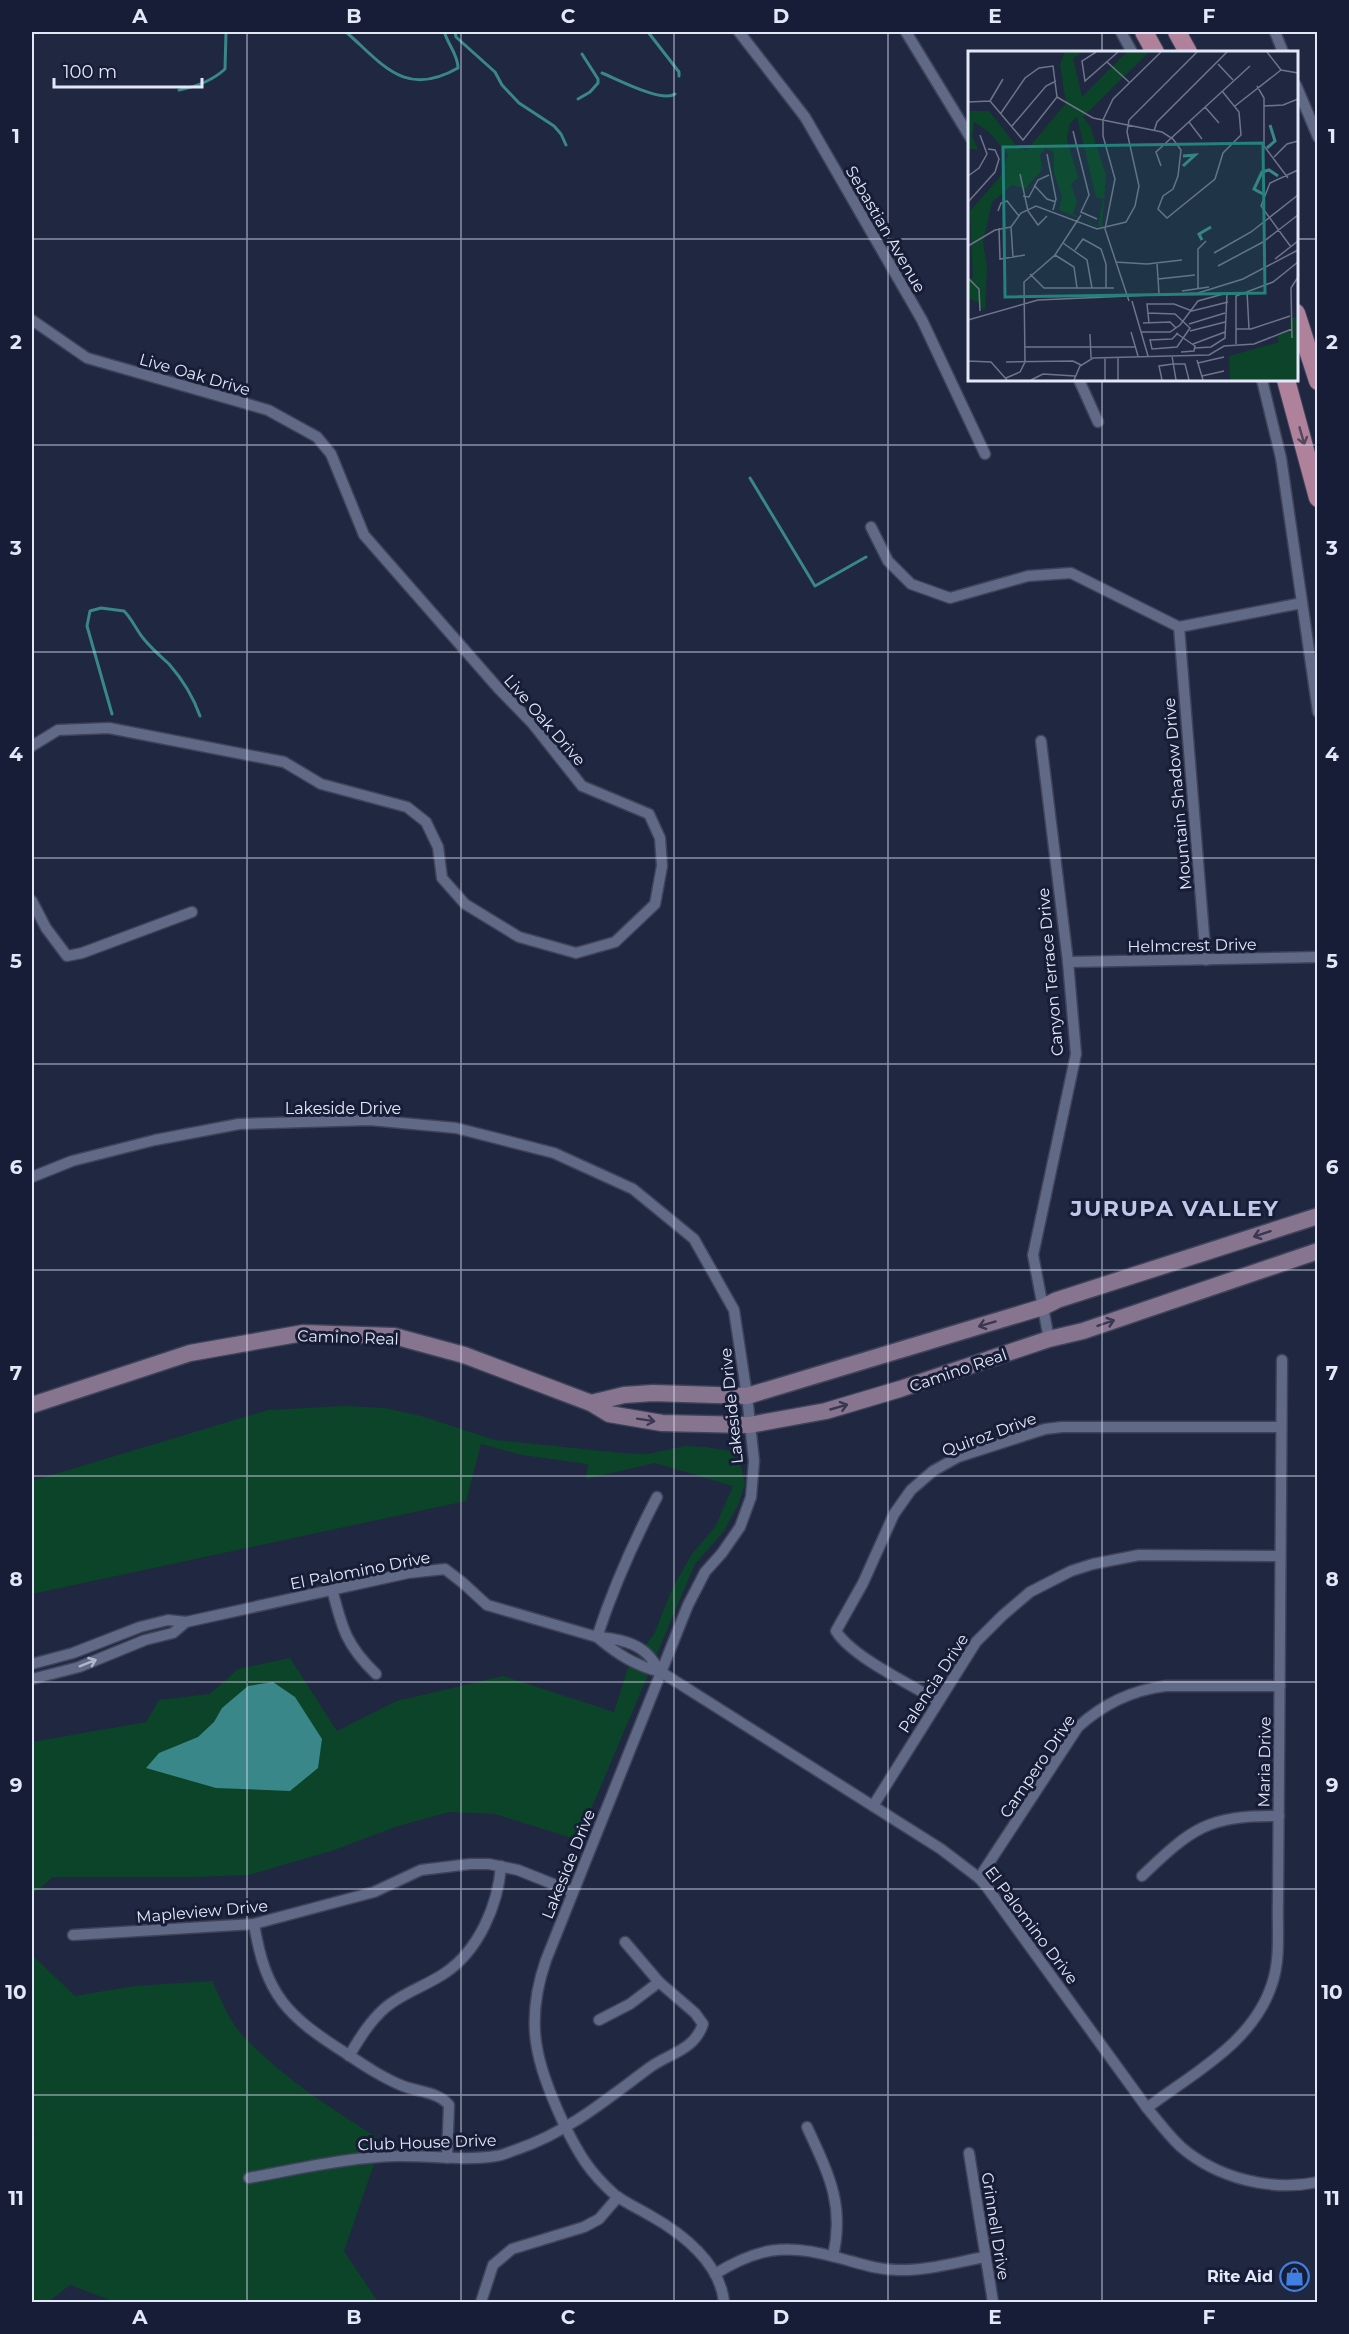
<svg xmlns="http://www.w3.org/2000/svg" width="1349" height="2334" font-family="Montserrat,sans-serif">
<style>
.green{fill:#0c4429}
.water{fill:#398788}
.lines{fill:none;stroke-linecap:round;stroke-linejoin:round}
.stream{stroke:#398788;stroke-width:3}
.street-casing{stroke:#3e4359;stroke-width:13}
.secondary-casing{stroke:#3e4359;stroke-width:19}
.primary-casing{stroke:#3e4359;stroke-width:20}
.street{stroke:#606986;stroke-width:10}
.secondary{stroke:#877590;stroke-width:16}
.primary{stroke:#af819a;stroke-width:18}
.oneway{stroke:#54455e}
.oneway2{stroke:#393751}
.oneway3{stroke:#afb5cb}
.grid{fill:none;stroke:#e3e8f9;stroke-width:1.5;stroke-opacity:0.55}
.labels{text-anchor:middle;stroke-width:6;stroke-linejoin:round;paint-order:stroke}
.street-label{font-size:16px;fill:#e3e8f9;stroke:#171d36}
.poi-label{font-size:16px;font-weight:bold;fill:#e3e8f9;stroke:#171d36;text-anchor:end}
.district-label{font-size:22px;font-weight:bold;letter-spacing:1.5px;fill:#bec8e9;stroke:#171d36}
.inset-river{fill:none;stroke:#398788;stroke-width:3}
.inset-road{fill:none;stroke:#6e748a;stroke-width:1.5}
.view{fill:#24817c;fill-opacity:0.15;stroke:#24817c;stroke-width:3}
.inset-edge{fill:none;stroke:#e3e8f9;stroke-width:3}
.neatline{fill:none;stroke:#e3e8f9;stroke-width:2}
.grid-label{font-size:20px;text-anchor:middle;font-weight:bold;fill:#e3e8f9}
</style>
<rect width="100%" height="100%" fill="#202740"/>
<!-- green -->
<g class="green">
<polygon points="345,1406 385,1408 421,1416 495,1440 622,1453 647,1454 685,1446 706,1447 730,1451 740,1462 745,1483 739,1503 724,1531 695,1564 578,1840 495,1814 449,1812 398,1826 334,1850 249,1875 193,1877 53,1877 32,1895 32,1742 146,1722 159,1700 210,1694 238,1669 290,1658 337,1731 397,1701 503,1676 614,1712 628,1668 654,1634 673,1587 692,1554 715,1527 733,1486 655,1463 586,1479 588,1464 522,1455 481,1444 466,1501 32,1594 32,1481 268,1410"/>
<path d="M32,1955l43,41 59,-10 78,-5c8,15 15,35 26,49 40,46 94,78 144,111l-38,110 34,51h-263l-45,-17 -22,17h-16v-167l3,1 -3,-20z"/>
</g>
<!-- water -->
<polygon class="water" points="273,1682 295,1697 322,1739 318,1768 290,1791 216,1788 146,1768 159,1753 198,1737 214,1722 222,1708 248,1686"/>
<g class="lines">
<!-- stream -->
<g class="stream">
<path d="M346,32c36,31 58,67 112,36 0,-13 -9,-22 -13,-34l2,-2"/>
<polyline points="455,32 456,37 495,72 502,85 519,103 554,126 561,134 566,145"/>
<polyline points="648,32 679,72 679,76"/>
<path d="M602,73c15,6 60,30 73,21"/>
<path d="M179,90c16,-3 34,-10 46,-21l1,-37"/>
<polyline points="578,99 590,92 598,83 598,79 582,54"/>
<polyline points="750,478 815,586 866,557"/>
<path d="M112,714l-25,-88 3,-15 11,-3 23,3c8,8 12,18 19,27 7,9 17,18 26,26 14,16 24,32 31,52"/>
</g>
<defs>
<g id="street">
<polyline points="739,32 805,117 922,320 985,454"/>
<polyline points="906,32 970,137"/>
<polyline points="1121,32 1132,52"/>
<polyline points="1275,32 1283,52"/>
<polyline points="1296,85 1318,137"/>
<polyline points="32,320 87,358 268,410 317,437 331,454 364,535 498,688 532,723 582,786 649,814 660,838 662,866 655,904 615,942 576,953 519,937 465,904 442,878 438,847 426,822 407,807 321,784 284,762 109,728 58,730 32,746"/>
<polyline points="1079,380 1098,422"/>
<polyline points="1262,380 1281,458 1318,712"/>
<polyline points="871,527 888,561 911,584 950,598 1028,576 1071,573 1179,627 1302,603"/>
<polyline points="1179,627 1206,960"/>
<polyline points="1041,741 1068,962 1076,1054 1033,1255 1049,1339"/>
<polyline points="32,901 46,928 67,956 82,953 192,912"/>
<polyline points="1068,962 1318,957"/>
<path d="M32,1177l40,-16 83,-21 84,-16 131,-4 86,8 98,25 79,36 61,50 40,71 13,86 7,65 -3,36 -11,30 -18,26 -17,19 -17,33 -142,355c-22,63 -10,104 17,162 15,31 26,50 52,73 11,8 24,14 36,21 32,18 69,47 73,86"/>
<path d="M332,1589c10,39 14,56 44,85"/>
<path d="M32,1664l41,-11 67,-26 28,-7 18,2 222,-49 37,-4 18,14 24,22 110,32c16,-49 36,-94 60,-140"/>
<path d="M661,1672c-5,-6 -9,-14 -15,-19 -13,-12 -33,-15 -49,-16 20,17 39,29 64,35l280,177 38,29 7,8 161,222c11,13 21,27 34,39 36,31 90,45 137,35"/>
<polyline points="32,1679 79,1667 145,1640 173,1633 186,1622"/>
<path d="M938,1701c-28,-17 -86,-44 -102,-70l27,-48 31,-69 17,-24 22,-19 25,-14 87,-28 17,-2h219"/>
<polyline points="873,1806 976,1642 1002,1616 1030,1592 1071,1571 1093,1564 1139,1555 1280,1556"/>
<path d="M1142,1876c50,-48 66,-61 137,-60"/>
<path d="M979,1878l99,-151c25,-23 54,-37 88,-41h114"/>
<path d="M254,1924c12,72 33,92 93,130 18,12 36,24 56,32 16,6 35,6 46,19l-2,53"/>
<polyline points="73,1935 254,1924 374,1892 421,1870 470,1864 489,1864 518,1870 573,1892"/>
<polyline points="599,2020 630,2004 659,1982"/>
<path d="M349,2056c10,-17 21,-35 36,-48 17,-15 41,-22 60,-35 34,-23 53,-68 56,-107"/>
<path d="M1147,2108c46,-35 106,-65 125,-124 9,-26 5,-56 6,-83l4,-541"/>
<path d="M807,2127c21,46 38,77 26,129"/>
<polyline points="969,2153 993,2302"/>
<path d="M249,2178c43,-8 86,-18 129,-21 39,-4 79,5 118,-1 8,-1 15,-5 22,-7 50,-17 89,-50 131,-81 20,-15 45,-17 54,-44l-8,-11 -36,-31 -34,-40"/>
<path d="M715,2274c42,-26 71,-31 120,-17 21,5 41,13 63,13 28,1 59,-8 87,-13"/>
<polyline points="481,2302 493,2265 512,2249 584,2227 599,2219 618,2197"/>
</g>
<g id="secondary">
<polyline points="591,1403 624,1395 653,1393 747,1396 1043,1307 1057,1300 1318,1216"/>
<polyline points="32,1405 190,1353 303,1333 394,1336 464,1355 591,1403 609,1414 662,1423 749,1425 826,1411 900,1389 1049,1339 1083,1331 1318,1251"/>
</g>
<g id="primary">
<polyline points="1144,32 1155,52"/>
<polyline points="1177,32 1188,52"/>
<polyline points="1296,313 1318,381"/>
<polyline points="1286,380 1318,498"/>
</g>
</defs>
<!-- street casing -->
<use href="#street" class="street-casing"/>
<!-- secondary casing -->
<use href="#secondary" class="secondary-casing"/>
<!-- primary casing -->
<use href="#primary" class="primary-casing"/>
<!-- street -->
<use href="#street" class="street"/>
<!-- secondary -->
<use href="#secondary" class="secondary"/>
<!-- primary -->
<use href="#primary" class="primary"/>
</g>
<!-- one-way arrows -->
<defs><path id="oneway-shaft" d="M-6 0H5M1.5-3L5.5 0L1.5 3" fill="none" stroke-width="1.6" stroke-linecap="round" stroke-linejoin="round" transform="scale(1.5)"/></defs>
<use class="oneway" href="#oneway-shaft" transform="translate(1302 436) rotate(74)"/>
<g class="oneway2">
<use href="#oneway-shaft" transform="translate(1262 1234) rotate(162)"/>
<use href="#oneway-shaft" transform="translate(1106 1323) rotate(-19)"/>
<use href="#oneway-shaft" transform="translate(987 1324) rotate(163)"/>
<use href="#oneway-shaft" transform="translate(839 1407) rotate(-16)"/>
<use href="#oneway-shaft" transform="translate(646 1420) rotate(9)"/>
</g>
<use class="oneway3" href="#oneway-shaft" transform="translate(88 1663) rotate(-22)"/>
<!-- grid -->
<path class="grid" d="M247,32v2270M461,32v2270M674,32v2270M888,32v2270M1102,32v20M32,239h938M1296,239h22M1102,380v1922M32,445h1286M32,652h1286M32,858h1286M32,1064h1286M32,1270h1286M32,1476h1286M32,1682h1286M32,1889h1286M32,2095h1286"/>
<!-- icons -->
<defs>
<symbol id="shop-ring" viewBox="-11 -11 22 22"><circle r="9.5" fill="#171d36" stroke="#3f7fe0" stroke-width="1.5"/><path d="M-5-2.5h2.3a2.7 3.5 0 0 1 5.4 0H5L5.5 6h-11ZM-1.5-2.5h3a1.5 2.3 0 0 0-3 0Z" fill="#3f7fe0"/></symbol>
</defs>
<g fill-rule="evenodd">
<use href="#shop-ring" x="1278" y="2260" width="33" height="33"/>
</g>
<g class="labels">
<!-- street labels -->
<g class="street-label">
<text transform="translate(886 229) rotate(60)" y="6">Sebastian Avenue</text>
<text transform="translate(195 374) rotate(16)" y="6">Live Oak Drive</text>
<text transform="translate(545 720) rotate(49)" y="6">Live Oak Drive</text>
<text transform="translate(1177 794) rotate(-95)" y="6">Mountain Shadow Drive</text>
<text transform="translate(1192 945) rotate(-1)" y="6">Helmcrest Drive</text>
<text transform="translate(1050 972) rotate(-95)" y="6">Canyon Terrace Drive</text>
<text x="343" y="1114">Lakeside Drive</text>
<text transform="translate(348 1337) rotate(2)" y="6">Camino Real</text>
<text transform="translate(958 1370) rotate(-19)" y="6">Camino Real</text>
<text transform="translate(731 1406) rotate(-96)" y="6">Lakeside Drive</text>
<text transform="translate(989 1434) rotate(-20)" y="6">Quiroz Drive</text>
<text transform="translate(360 1570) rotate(-11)" y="6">El Palomino Drive</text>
<text transform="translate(933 1683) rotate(-57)" y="6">Palencia Drive</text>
<text transform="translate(1264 1762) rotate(-89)" y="6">Maria Drive</text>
<text transform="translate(1037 1766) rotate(-56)" y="6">Campero Drive</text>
<text transform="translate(568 1864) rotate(-68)" y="6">Lakeside Drive</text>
<text transform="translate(202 1911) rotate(-5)" y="6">Mapleview Drive</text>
<text transform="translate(1032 1925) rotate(53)" y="6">El Palomino Drive</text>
<text transform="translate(427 2142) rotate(-2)" y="6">Club House Drive</text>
<text transform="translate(996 2226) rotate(81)" y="6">Grinnell Drive</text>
</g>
<!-- poi labels -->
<g class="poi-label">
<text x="1273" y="2282">Rite Aid</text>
</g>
<!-- district labels -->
<g class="district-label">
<text x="1175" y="1216">JURUPA VALLEY</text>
</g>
</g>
<!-- overview -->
<g transform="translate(968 51)">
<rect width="330" height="330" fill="#202740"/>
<path d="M97,1h18l-10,6 9,39 45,-45h22l-66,65 7,9 16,49 -4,52 -43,-17 3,-14 -8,-22v-22l-8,-4 -6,7 2,15 -17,19 -13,-4 -20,17 -9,40 4,25 -2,42h-3l-4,-7 -10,-4v-16l5,-5 -3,-66 30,-34 8,-22 -19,-23 -15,-10 -2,14 6,13h-10v-38h21l29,37 9,2 39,-47 -6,-39zM109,66l19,80 7,2 -5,28 -25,-13 4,-12 -6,-18 7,-6 -11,-39 3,-16zM330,252v77h-68l-1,-24 50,-14 -2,-6 13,-5 1,-13 7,-1z" fill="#0c4429" fill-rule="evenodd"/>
<path class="inset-river" d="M299,97l8,-7 -5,-16M215,105l12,-1 -12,11M295,143l-9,-5 8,-17 7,-2 9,6M234,189l-3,-6 12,-7"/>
<path class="inset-road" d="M128,1l-14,9 3,20 33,-29M299,1l14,18 17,3M139,11l22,20M250,13l15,16M289,35l7,12v48l24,32M89,46l36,21 69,14 11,7 8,11 -3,26 -5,13 -10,7 -5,13 9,9 48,-39 8,-26 18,-18 -2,-23 -17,-21M22,50l13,-22M0,51l22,-1 33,39 34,-43 -4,-31 -14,2 -14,10 -24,35M267,55l46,-36M296,55l19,-1 15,-6M237,56l14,16M221,71l13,17M44,75l34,-40 10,-5M105,80l16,64 -8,17 16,7M186,80l3,-9 70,-70M79,103l9,45 -3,11M306,106l13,-13 11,-3M193,115l-5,-14 94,-86M52,123l8,37 10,14 9,-9M0,125l11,-8 8,-14 -7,-19M66,134l13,14 9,3M55,145l6,1 9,-17 11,-5M0,151l27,-30 4,-13 -4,-9 -7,-1M30,160l3,-8 6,-2 12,15M43,176l2,30M31,177l1,31 25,-4M95,192l24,17 5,28M0,195l27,-16 16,-3 10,-14 15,-7 61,23 29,-7 9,-16 4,-20 -12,-54 2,-12 68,-68M323,196l-30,-41 9,-23 28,-13M107,199l8,-11 18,10 5,15v24M246,202l37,-21 47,-37M87,204l19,12 3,21M307,208l23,-18M147,211l32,2 35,-4M189,212l2,31M250,215l45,-24 35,-27M62,223l14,14h70M0,227l11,11 1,22M190,228l37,-4M230,238v-40l8,-8M214,240l27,-4M279,240l2,38M161,250l-24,-72 10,-50 -12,-43v-16l10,-21 48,-47M164,250l16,55M180,262l27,1 15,14 -13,19 -25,2 -2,-9 22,-1 6,-6M0,269l70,-20 160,-7 45,-14 55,-29M175,272l27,-1 6,6M181,272l-2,-19h27l18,7 36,-9M221,273l36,-11M268,278h15l39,-13M222,280l35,-9M163,281l7,24M173,281h29l10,-7 18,-24 29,-8 -2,45 -14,9 -16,1M208,282l19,13 -1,5 -13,1M122,283l1,24M0,284v45M324,287l-1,-50 7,-11M225,293l32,-12M268,293v-48l37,-14 25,-20M57,296h111M204,305l4,24M137,306v23M150,306v23M229,309l6,20M0,310l23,1 16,18M38,311l67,-1 8,4M230,312l26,-6M234,325l22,-5M38,327l14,-6 5,-10 -1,-80 31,-27 26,-40M63,329l12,-6 32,2M106,329l6,-14 13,-8 116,-3 15,-9 30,-2 38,-15M194,329l-3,-14 14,-2h12l4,16"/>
<path class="view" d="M295,92l2,150 -260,4 -2,-150z"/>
<rect width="330" height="330" class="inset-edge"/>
</g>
<!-- border -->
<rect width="1349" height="2334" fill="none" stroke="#171d36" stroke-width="66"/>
<!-- scale -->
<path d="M54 78v9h148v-9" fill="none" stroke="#e3e8f9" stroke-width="3"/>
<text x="63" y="78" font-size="18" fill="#e3e8f9" stroke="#171d36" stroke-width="4.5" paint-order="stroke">100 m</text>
<rect x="33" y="33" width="1283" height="2268" class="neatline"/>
<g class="grid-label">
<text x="140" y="23">A</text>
<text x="354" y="23">B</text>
<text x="568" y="23">C</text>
<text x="781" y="23">D</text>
<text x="995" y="23">E</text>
<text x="1209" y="23">F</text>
<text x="16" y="143">1</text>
<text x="1332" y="143">1</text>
<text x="16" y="349">2</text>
<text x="1332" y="349">2</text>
<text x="16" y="555">3</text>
<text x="1332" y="555">3</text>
<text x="16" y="761">4</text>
<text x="1332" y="761">4</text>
<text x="16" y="968">5</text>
<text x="1332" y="968">5</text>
<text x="16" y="1174">6</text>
<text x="1332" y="1174">6</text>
<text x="16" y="1380">7</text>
<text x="1332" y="1380">7</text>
<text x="16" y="1586">8</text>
<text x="1332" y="1586">8</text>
<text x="16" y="1792">9</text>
<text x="1332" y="1792">9</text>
<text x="16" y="1999">10</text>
<text x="1332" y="1999">10</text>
<text x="16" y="2205">11</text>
<text x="1332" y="2205">11</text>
<text x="140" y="2324">A</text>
<text x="354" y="2324">B</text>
<text x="568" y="2324">C</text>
<text x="781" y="2324">D</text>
<text x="995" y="2324">E</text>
<text x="1209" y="2324">F</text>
</g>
</svg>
